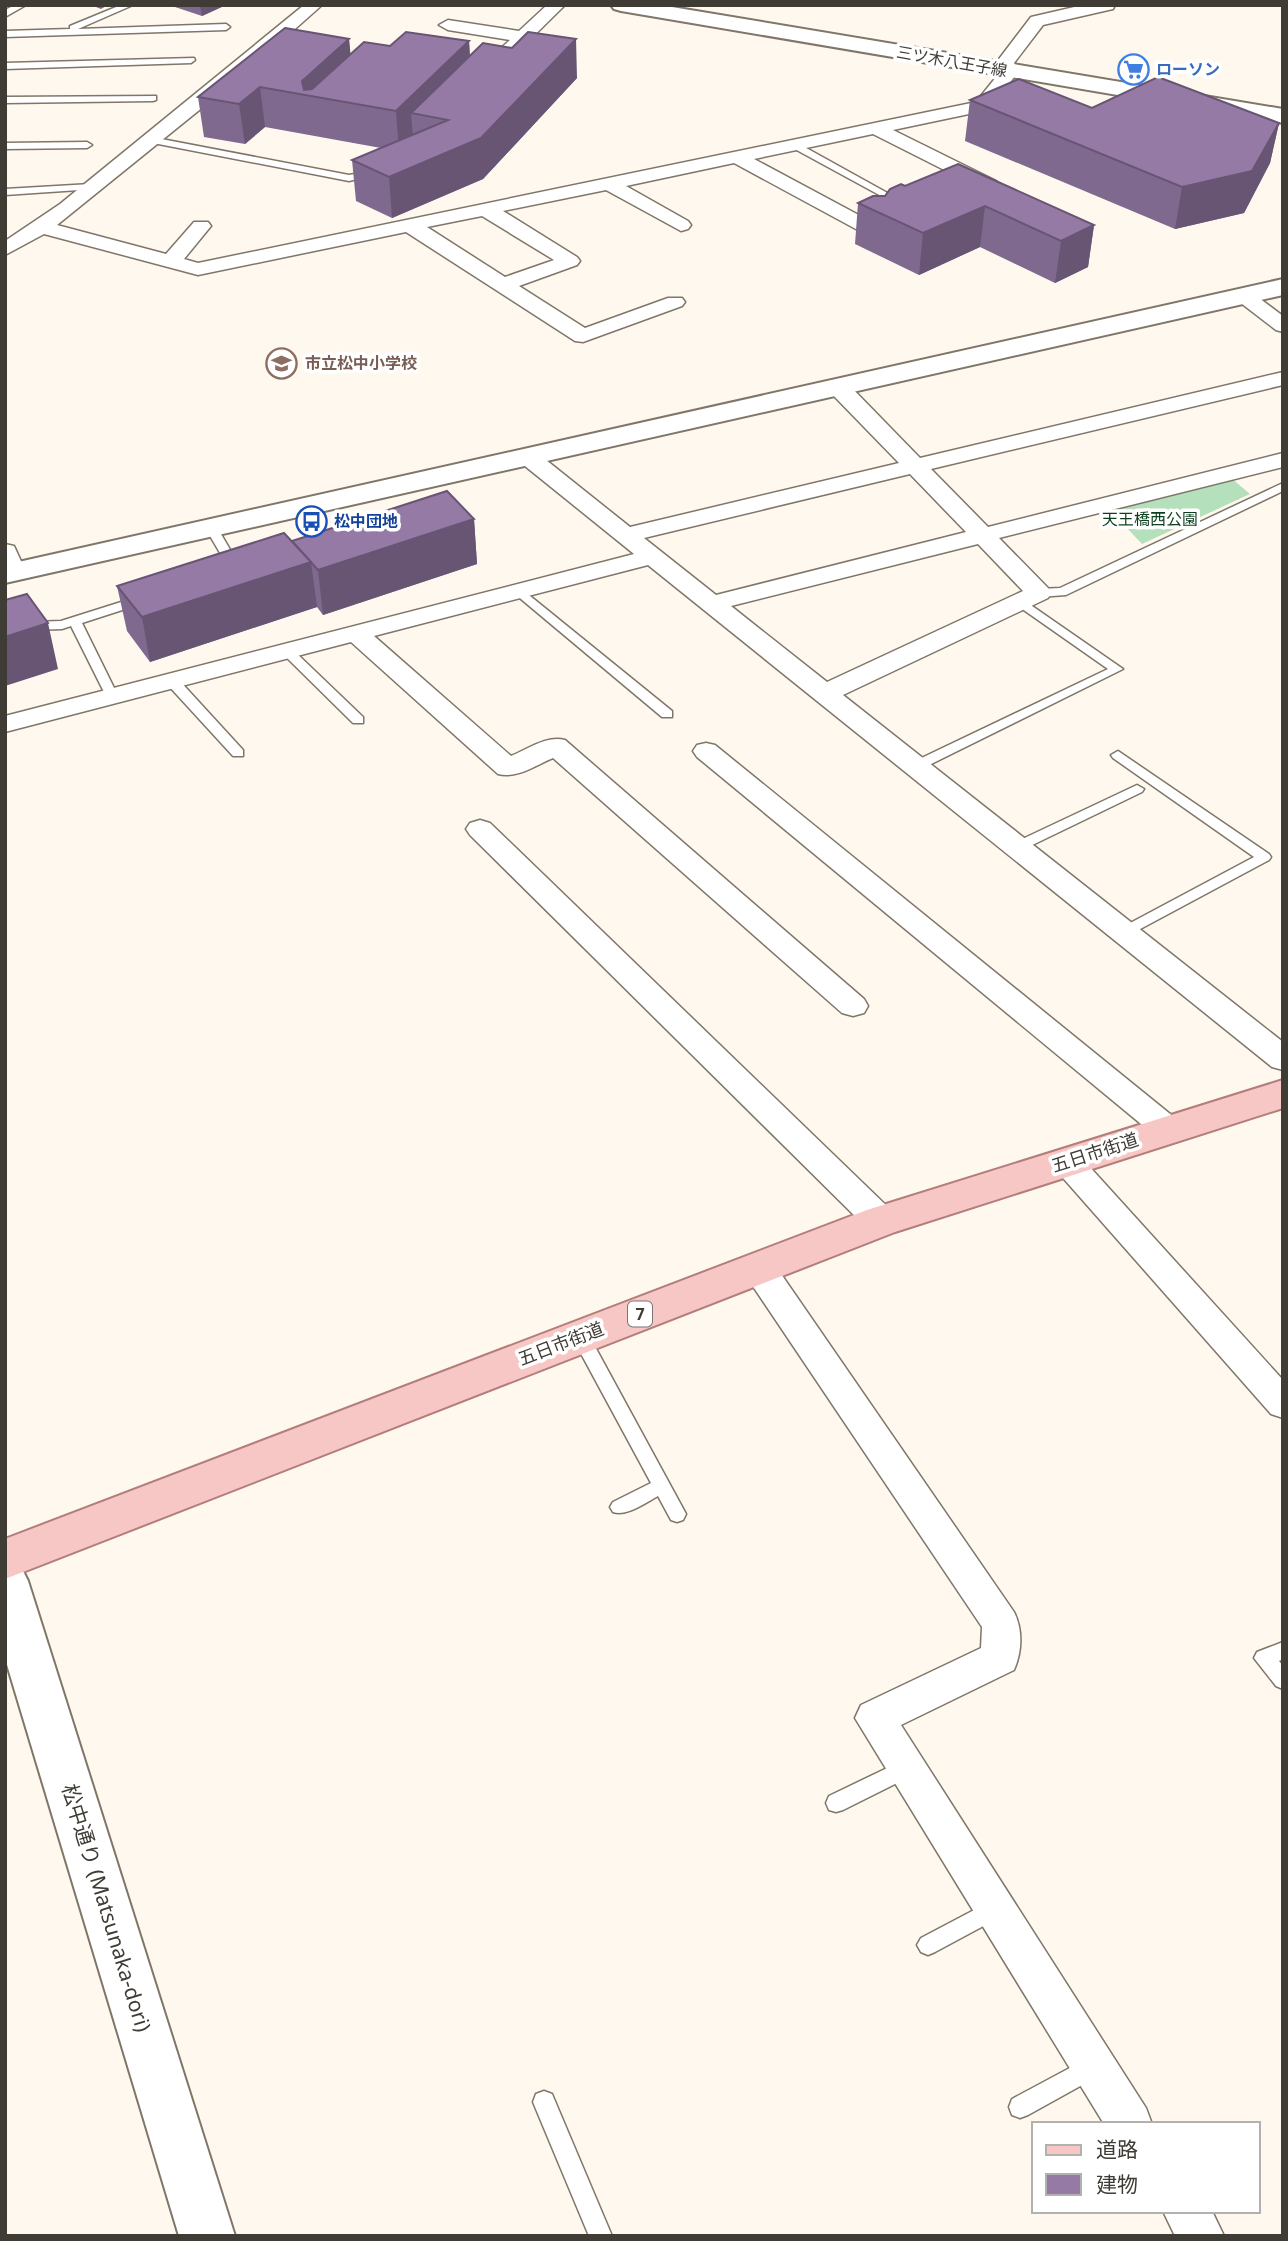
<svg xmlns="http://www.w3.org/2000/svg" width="1288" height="2241" font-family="'Noto Sans','Noto Sans JP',sans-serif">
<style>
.green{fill:#b4e0bc}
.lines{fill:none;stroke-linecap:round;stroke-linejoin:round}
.lane-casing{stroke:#7f7668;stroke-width:3}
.street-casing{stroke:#7f7668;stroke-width:3}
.secondary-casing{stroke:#7f7668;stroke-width:4}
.primary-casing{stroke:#b37e79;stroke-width:4}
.lane{fill:#fff;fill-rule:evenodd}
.street{fill:#fff;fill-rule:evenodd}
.secondary{fill:#fff;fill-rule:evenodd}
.primary{fill:#f7c7c5;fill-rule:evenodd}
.wall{fill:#7f698e}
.shaded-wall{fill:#685574}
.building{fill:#947aa5;stroke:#685574;stroke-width:2}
.labels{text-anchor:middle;stroke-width:7;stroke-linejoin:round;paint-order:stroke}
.far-street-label{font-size:16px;fill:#3f3b35;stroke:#fff}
.far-shop-label{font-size:16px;font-weight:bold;fill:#366cbe;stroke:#fff;text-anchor:start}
.far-education-label{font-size:16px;font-weight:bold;fill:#785e54;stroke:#fff;text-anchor:start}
.far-park-label{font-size:16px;fill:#0c3f1e;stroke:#fff}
.far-transit-label{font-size:16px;font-weight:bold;fill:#164399;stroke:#fff;text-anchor:start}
.shield{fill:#fff;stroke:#797672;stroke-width:2}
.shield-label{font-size:16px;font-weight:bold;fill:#3f3b35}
.street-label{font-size:18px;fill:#3f3b35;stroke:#fff}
.near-street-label{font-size:21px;fill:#3f3b35;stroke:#fff}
</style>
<rect width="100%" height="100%" fill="#fff8ef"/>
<!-- green -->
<polygon class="green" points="1231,478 1250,494 1142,544 1109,509"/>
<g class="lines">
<defs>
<g id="lane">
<polygon points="15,5 26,5 5,17 5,10"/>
<polygon points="121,5 133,5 78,29 226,24 230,27 226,30 5,37 5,31 70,29 70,26"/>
<polygon points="194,58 195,60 191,63 5,69 5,63"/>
<polygon points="156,96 156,100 153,101 5,103 5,97"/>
<polygon points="151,137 349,175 373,171 378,174 349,181 148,142 146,140"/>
<polygon points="5,143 87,142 92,145 87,148 5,149"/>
<polygon points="793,144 799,144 891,195 883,197 793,148"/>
<polygon points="91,184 96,187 94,189 5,195 5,189"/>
<polygon points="1283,483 1283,491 1066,595 1039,597 1033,593 1039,589 1060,588"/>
<polygon points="212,525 218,529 242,570 240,573 236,574 230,570 206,529"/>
<polygon points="519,587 672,711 672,717 662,717 515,594 515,588"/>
<polygon points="140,596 144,597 144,603 82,623 118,696 117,699 112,700 106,696 71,626 62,629 5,631 5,623 61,621"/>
<polygon points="1022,599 1123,669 921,769 911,769 909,766 911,763 1108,669 1018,606 1018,600"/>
<polygon points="288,648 292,649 363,717 363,723 353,723 284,655 282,652"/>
<polygon points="172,677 177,678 243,750 243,756 233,756 167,684 167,678"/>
<polygon points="1118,751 1269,854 1271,857 1269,860 1129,935 1119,935 1117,932 1119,929 1254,857 1113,758 1111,755"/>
<polygon points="1137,785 1144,789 1142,792 1022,850 1017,852 1010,847 1012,844"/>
<path d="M581,1330l6,2 99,182 -3,6 -6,2 -6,-2 -13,-24c-13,7 -32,21 -45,16l-3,-5 3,-5 38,-19 -79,-146 3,-5z"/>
<polygon points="1283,1642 1283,1659 1279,1661 1283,1666 1283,1689 1276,1686 1254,1658 1257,1652"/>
<polygon points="906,1759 913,1761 916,1768 913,1775 843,1810 836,1812 829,1810 826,1803 829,1796"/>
<polygon points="995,1899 1002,1902 1005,1909 1002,1916 935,1952 928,1955 921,1952 917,1945 921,1938"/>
<polygon points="1094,2055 1102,2058 1105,2066 1102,2074 1028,2115 1020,2118 1012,2115 1009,2107 1012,2099"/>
<polygon points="544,2091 552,2094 612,2236 589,2236 533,2102 536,2094"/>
</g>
<g id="street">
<path d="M304,5h18l-72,64 -193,156 109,29 28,-32h14l3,4 -27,33 14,4 778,-161 25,-31 -5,-8 35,-46 52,-12h32l-2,4 -70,16 -29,38 5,8 -31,39 -95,20 103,51 3,4 -3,4h-14l-109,-55 -119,25 127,68 3,4 -3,4h-14l-133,-72 -108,23 62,35 3,4 -3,4 -7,2 -75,-41 -103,21 74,46 3,4 -3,4 -58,21 66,42 83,-30h14l3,4 -3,4 -99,36 -8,-1 -169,-109 -208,43 -154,-41 -39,21v-14l55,-37zM482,216l72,44 -49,17 -78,-50z"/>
<polygon points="547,5 565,5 490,79 474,79 471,75 510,40 448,30 439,25 448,20 519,31"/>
<polygon points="1244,290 1251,292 1283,316 1283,332 1276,330 1237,300 1234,296 1237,292"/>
<path d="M1283,372v13l-352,84 57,58 295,-74v14l-284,71 49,50 3,5 -3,5 -205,97 440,347v28l-11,-3 -624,-502 -274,71 137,120c17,-7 36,-21 54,-16l299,259 4,7 -4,7 -11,3 -11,-3 -289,-255c-17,7 -36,21 -55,16l-147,-132 -346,90v-16l629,-162 -114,-92 -3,-5 3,-5h16l94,75 269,-64 -68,-70 -3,-5 3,-5h16l73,75zM910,474l56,58 -250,63 -72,-57zM978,544l45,47 -196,91 -96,-76z"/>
<polygon points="5,544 14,546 26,572 23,577 14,579 5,577"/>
<polygon points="706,743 715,745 1180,1122 1185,1130 1180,1138 1169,1142 1158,1138 697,757 693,751 697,745"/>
<polygon points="480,820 490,823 893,1212 897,1221 893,1230 881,1233 869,1230 470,835 466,829 470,823"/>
<polygon points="1067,1150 1078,1154 1283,1380 1283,1418 1271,1414 1056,1170 1051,1162 1056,1154"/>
<path d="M758,1254l12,4 244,354c9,18 8,40 0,58l-113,55 245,383 6,16h-48l-249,-406 6,-13 120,-57 1,-21 -236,-351 -5,-9 5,-9z"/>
<polygon points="1163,2211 1212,2211 1224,2236 1175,2236"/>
</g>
<g id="secondary">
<polygon points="611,5 660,5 1283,109 1283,123 621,11 614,9"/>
<polygon points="1283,279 1283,295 5,583 5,565"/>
<polygon points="5,1561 21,1567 28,1581 235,2236 179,2236 5,1658"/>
</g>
<polygon id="primary" points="1283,1080 1283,1108 895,1232 5,1579 5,1539 867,1210"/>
</defs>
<!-- lane casing -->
<use href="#lane" class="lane-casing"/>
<!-- street casing -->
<use href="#street" class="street-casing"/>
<!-- secondary casing -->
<use href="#secondary" class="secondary-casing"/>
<!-- primary casing -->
<use href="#primary" class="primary-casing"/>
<!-- lane -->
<use href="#lane" class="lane"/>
<!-- street -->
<use href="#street" class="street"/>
<!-- secondary -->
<use href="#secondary" class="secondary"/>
<!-- primary -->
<use href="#primary" class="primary"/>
</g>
<!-- wall -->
<g class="wall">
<polygon points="91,5 108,5 101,9"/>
<polygon points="169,5 226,5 202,16"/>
<polygon points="349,39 350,54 390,46 469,41 470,56 577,78 483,179 392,218 356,201 352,160 381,148 265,127 245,144 204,137 198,97"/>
<polygon points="970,100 1092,108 1279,123 1270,163 1244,213 1175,229 965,141"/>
<polygon points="905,186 1094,225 1088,267 1055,283 980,247 919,275 855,244 858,203 885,196"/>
<polygon points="474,519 477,564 323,615 317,607 150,662 127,631 117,586 292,541"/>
</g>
<!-- shaded-wall -->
<g class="shaded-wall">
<polygon points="200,5 226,5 202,16"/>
<polygon points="349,39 353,78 303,95 302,81"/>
<polygon points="576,39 577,78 483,179 392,218 389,177"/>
<polygon points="469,41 471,81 411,113 413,138 399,151 396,111"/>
<polygon points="260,87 265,127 245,144 239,104"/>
<polygon points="1279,123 1270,163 1244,213 1175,229 1182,187"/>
<polygon points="985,206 980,247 919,275 923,233"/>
<polygon points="1094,225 1088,267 1055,283 1061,241"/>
<polygon points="474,519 477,564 323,615 318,570"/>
<polygon points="311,562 317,607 150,662 142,617"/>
<polygon points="48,623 58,669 5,686 5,637"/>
</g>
<!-- building -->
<g class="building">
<polygon points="285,28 349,39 302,81 304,90 312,89 364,42 390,46 406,32 469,41 396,111 260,87 239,104 198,97"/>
<polygon points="528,32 576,39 481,138 389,177 352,160 448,120 411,113 483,43 512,48"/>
<polygon points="1158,77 1279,123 1252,171 1182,187 970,100 1019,79 1092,108"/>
<polygon points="958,164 1094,225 1061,241 985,206 923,233 858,203 873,196 885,196 890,189 901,184 905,186"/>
<polygon points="447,491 474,519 318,570 292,541"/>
<polygon points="284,533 311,562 142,617 117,586"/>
<polygon points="27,594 48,623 5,637 5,600"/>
</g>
<!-- icons -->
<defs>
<symbol id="supermarket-ring" viewBox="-11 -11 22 22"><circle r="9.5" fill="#fff" stroke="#3f7fe0" stroke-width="1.5"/><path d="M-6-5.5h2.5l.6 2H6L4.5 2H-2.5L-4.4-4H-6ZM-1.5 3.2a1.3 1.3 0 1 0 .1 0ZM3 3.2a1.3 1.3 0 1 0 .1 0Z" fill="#3f7fe0"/></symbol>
<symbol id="school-ring" viewBox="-11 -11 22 22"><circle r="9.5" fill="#fff" stroke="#8d6e63" stroke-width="1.5"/><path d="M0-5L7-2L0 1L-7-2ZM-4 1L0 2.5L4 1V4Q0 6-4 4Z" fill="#8d6e63"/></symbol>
<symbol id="bus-ring" viewBox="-11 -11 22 22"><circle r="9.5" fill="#fff" stroke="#1a4fb4" stroke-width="1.5"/><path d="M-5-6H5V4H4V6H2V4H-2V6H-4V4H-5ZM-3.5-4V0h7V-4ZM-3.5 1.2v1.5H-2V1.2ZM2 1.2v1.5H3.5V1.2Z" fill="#1a4fb4"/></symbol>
</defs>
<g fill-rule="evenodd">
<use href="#supermarket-ring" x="1116" y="52" width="35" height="35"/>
<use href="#school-ring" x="264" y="346" width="35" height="35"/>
<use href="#bus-ring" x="294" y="504" width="35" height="35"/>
</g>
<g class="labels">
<!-- far-street labels -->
<g class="far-street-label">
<text transform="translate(952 61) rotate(10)" y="6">三ツ木八王子線</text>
</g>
<!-- far-shop labels -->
<g class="far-shop-label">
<text x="1156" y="75">ローソン</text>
</g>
<!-- far-education labels -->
<g class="far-education-label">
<text x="305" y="369">市立松中小学校</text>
</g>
<!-- far-park labels -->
<g class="far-park-label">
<text x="1150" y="525">天王橋西公園</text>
</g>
<!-- far-transit labels -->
<g class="far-transit-label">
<text x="334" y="527">松中団地</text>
</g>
<!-- shield labels -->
<rect class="shield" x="628" y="1301.5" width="24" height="25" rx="5"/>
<g class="shield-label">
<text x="640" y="1320">7</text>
</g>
<!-- street labels -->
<g class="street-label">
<text transform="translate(1095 1153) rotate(-18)" y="6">五日市街道</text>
<text transform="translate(561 1344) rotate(-21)" y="6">五日市街道</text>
</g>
<!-- near-street labels -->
<g class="near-street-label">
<text transform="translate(106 1908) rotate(73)" y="7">松中通り (Matsunaka-dori)</text>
</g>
</g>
<!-- border -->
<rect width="1288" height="2241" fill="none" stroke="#3f3b35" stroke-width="14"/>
<!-- legend -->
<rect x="1032" y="2122" width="228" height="91" fill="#ffffff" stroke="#b2b1ae" stroke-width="2"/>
<rect x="1046" y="2145" width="35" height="10" fill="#f7c7c5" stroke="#b2b1ae" stroke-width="2"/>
<text x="1096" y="2157" font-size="21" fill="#3f3b35">道路</text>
<rect x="1046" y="2174" width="35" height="21" fill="#947aa5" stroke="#b2b1ae" stroke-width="2"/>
<text x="1096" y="2192" font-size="21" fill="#3f3b35">建物</text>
</svg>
